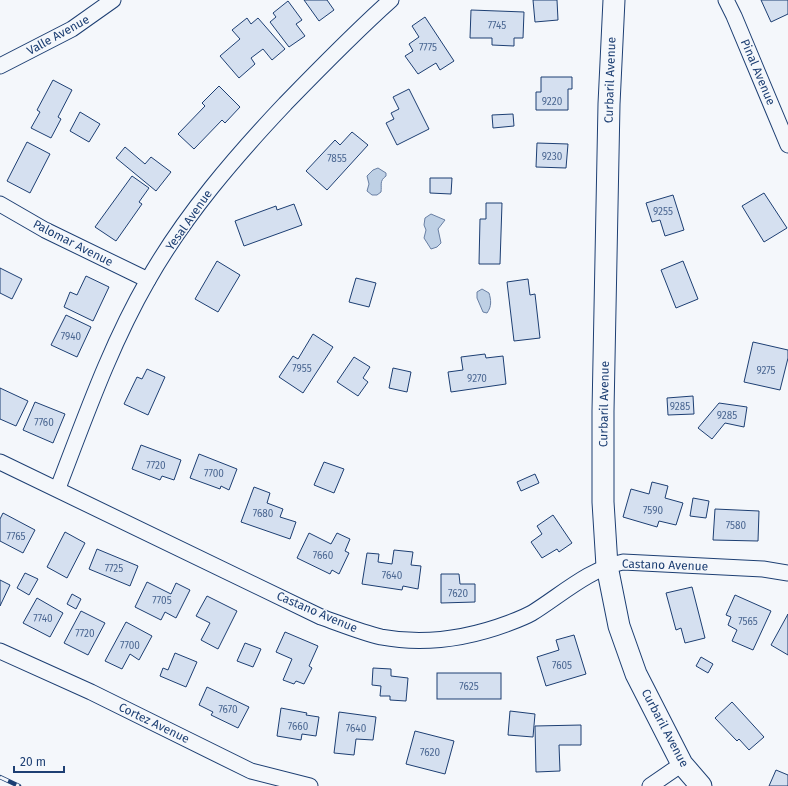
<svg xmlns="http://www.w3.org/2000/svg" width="788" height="786" font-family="'Fira Sans',sans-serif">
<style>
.water{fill:#bed0e5;stroke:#687fa3}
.building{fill:#d5e0f0;stroke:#1d3f73}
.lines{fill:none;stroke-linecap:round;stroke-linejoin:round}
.street-casing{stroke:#1d3f73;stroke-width:17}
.secondary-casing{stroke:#1d3f73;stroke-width:23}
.street{stroke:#f4f7fb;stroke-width:15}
.secondary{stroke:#f4f7fb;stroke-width:21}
.rail-casing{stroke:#1d3f73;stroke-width:4.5}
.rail{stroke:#f4f7fb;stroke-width:3;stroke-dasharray:9;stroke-linecap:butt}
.labels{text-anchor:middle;stroke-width:3;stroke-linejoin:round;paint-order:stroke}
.number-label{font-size:10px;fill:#4b6792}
.street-label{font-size:12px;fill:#1d3f73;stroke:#f4f7fb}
</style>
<rect width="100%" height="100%" fill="#f4f7fb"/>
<!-- water -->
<g class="water">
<path d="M378,168l8,5v3c-7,5 -4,9 -5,16l-4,3h-5l-5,-4 2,-7 -2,-8 6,-6z"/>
<polygon points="431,214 445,220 438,229 441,243 437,247 431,249 424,238 426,230 424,225 425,218"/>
<path d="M482,289l7,4c2,7 3,13 -2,20l-4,-1 -6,-14v-6z"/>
</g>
<!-- building -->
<g class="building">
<polygon points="304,0 327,0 334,10 319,21"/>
<polygon points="533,0 557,0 558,20 535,22"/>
<polygon points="761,0 788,0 788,14 771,22"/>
<polygon points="288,1 302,20 296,24 305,36 289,47 270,22 276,17 273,13"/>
<polygon points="471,10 524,12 523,38 514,38 514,46 492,45 492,38 470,38"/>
<polygon points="425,17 454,61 440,70 436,63 418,74 405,56 413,51 409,44 419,37 412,26"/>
<polygon points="247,18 251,24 258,18 285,49 272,60 263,49 251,58 255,64 239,78 220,56 240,39 232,30"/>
<polygon points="541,77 572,77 572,89 568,89 568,110 536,110 536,92 541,92"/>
<polygon points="53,80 72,90 58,117 61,119 51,138 31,128 40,112 37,110"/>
<polygon points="219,86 240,107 225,123 222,120 194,149 178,134 205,106 202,103"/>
<polygon points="409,89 429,129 397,145 386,123 394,119 391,113 399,109 393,97"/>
<polygon points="80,112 100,124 89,142 70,131"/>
<polygon points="513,114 514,126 493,128 492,115"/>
<polygon points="352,132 368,145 327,190 306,171 335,140 340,145"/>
<polygon points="27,142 50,154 30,193 7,181"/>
<polygon points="537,143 568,144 566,168 536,167"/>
<polygon points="125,147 145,164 151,157 171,172 156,191 116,158"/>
<polygon points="132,176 149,188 139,202 142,204 116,241 95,227"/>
<polygon points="430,178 452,178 451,194 430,193"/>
<polygon points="764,193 787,228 764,242 742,206"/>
<polygon points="673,195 684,230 665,236 660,220 652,222 646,203"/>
<polygon points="486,203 502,203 500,264 479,264 480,219 486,219"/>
<polygon points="294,204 302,225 244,246 235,221 276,206 277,210"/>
<polygon points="217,261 240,275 218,312 195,299"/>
<polygon points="683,261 698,299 676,308 661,270"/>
<polygon points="0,268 22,279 12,299 0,293"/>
<polygon points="86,276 109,287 93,321 64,307 70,292 77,295"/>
<polygon points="356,278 376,283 369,307 349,302"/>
<polygon points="528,279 530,295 535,294 540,338 514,341 507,282"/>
<polygon points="66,315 91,327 77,357 51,345"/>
<polygon points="313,334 333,347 303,393 279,377 293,356 298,359"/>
<polygon points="753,342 788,350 788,358 780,390 744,382"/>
<polygon points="485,354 486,358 503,356 506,384 451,392 448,372 463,370 461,357"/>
<polygon points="354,357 370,367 363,378 368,382 358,396 337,382"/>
<polygon points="393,368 411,372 407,392 389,388"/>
<polygon points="147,369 165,377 148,415 124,404 137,377 142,379"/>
<polygon points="0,388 28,401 16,426 0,419"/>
<polygon points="693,396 694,414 668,415 667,398"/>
<polygon points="35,402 65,414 53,443 23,430"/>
<polygon points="719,403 747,407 744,427 725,423 712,439 698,428"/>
<polygon points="141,445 181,460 174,480 162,476 160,480 132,469"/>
<polygon points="199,454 237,469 229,490 221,486 220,489 190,478"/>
<polygon points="324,462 344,469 334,493 314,485"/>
<polygon points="535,474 539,483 521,491 517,482"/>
<polygon points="652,482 668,486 665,498 683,503 676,525 659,521 657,527 623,517 631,489 649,494"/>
<polygon points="254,487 270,493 267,503 283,509 280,517 296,522 290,539 241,522"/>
<polygon points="693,498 709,501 706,518 690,516"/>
<polygon points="715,509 759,511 758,541 713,540"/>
<polygon points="3,513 35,530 23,553 0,541 0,519"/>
<polygon points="553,515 572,543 559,552 557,549 542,558 531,542 542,534 537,526"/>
<polygon points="65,532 85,543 67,578 47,567"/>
<polygon points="309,533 331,544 337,533 350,539 345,551 349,553 339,574 332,570 330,574 297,558"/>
<polygon points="97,549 138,566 130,586 89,569"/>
<polygon points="394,550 413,552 411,565 421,566 418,589 403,586 402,590 362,584 367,553 379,554 378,562 392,564"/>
<polygon points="25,573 38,579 29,595 17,588"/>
<polygon points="441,574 459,574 460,584 475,584 475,602 441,603"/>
<polygon points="0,580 10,585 0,606"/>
<polygon points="147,582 171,594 176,583 190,590 176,618 165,612 161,620 135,607"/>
<polygon points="692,587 705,638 685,643 681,628 676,630 666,593"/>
<polygon points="72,594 81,599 76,609 67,604"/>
<polygon points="735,595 771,611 753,650 732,641 737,630 728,625 731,617 726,615"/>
<polygon points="207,596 237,611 218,649 201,640 210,623 196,616"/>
<polygon points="37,598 63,613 50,637 23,623"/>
<polygon points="81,611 105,623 88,655 64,643"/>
<polygon points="788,614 788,655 771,645"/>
<polygon points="126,622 152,636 139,660 130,654 122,669 105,661"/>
<polygon points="285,632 318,646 309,666 312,668 304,684 296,681 294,684 283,680 292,659 276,652"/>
<polygon points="574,635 586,674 546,686 537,657 559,650 556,640"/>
<polygon points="245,643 261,649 253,667 237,661"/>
<polygon points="175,653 197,662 186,687 160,676 163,668 168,670"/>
<polygon points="701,657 713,664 708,673 696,666"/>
<polygon points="373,668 391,669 391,676 408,678 406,701 390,700 390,696 380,696 381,686 372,685"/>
<rect x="437" y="673" width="64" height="26"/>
<polygon points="207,687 249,707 238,728 211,715 213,712 199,705"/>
<polygon points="732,702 764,737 749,750 739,739 737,741 715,718"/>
<polygon points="281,708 307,713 306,715 319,717 316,736 302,734 301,740 277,736"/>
<polygon points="510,711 535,714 533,737 508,735"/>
<polygon points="339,712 376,717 373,740 356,739 354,755 334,753"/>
<polygon points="581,725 581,745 559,745 560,771 536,772 535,726"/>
<polygon points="415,731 454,741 445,774 406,764"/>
<polygon points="776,770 788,775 788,786 769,786"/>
</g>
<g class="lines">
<defs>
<g id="street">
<polyline points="726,0 734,16 788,145"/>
<polyline points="0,66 72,29 113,0"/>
<polyline points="0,204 45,230 148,280"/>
<path d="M0,462l321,155c20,7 39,15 60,20 43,8 88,1 128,-14 8,-3 16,-6 23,-10 29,-18 57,-44 91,-51l140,7 25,4"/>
<path d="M58,488c27,-70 52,-142 90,-208 37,-65 86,-122 137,-176 35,-36 69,-71 106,-104"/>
<polyline points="0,651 91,692 251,771 310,786"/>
<polyline points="650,786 682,764"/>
</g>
<polyline id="secondary" points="614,0 609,104 603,411 603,502 607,566 619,626 636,674 682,764 701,786"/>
</defs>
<!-- street casing -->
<use href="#street" class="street-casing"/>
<!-- secondary casing -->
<use href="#secondary" class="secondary-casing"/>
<!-- street -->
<use href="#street" class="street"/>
<!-- secondary -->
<use href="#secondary" class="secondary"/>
<defs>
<polyline id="rail" points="0,777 19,786"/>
</defs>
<!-- rail casing -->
<use href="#rail" class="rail-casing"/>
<!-- rail -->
<use href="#rail" class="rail"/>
</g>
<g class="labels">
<!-- number labels -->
<g class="number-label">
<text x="497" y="29">7745</text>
<text x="428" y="51">7775</text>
<text x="552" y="105">9220</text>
<text x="552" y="160">9230</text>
<text x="337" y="162">7855</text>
<text x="663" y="215">9255</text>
<text x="71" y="340">7940</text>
<text x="302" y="372">7955</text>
<text x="766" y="374">9275</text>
<text x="477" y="382">9270</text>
<text x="680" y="410">9285</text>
<text x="727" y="419">9285</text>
<text x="44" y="426">7760</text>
<text x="156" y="469">7720</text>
<text x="214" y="477">7700</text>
<text x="653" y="514">7590</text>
<text x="263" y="517">7680</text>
<text x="736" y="529">7580</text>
<text x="16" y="540">7765</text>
<text x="323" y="559">7660</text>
<text x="114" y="572">7725</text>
<text x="392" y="579">7640</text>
<text x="458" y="597">7620</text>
<text x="162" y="604">7705</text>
<text x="43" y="622">7740</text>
<text x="748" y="625">7565</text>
<text x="85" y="637">7720</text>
<text x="130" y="649">7700</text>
<text x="562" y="669">7605</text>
<text x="469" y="690">7625</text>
<text x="228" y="713">7670</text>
<text x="298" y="730">7660</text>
<text x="356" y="732">7640</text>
<text x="430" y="756">7620</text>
</g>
<!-- street labels -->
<g class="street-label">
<text transform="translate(58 35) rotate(-29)" y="4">Valle Avenue</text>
<text transform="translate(758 72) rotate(67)" y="4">Pinal Avenue</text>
<text transform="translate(610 80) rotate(-88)" y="4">Curbaril Avenue</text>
<text transform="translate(189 220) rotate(-55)" y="4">Yesal Avenue</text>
<text transform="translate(73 243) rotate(27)" y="4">Palomar Avenue</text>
<text transform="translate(604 404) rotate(-89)" y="4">Curbaril Avenue</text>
<text transform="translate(665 565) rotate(2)" y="4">Castano Avenue</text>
<text transform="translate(317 612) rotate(23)" y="4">Castano Avenue</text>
<text transform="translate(154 723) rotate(26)" y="4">Cortez Avenue</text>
<text transform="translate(665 728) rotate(62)" y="4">Curbaril Avenue</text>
</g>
</g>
<!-- scale -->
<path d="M14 766v6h50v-6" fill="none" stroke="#1d3f73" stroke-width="2"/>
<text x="20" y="766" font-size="12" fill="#1d3f73" stroke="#f4f7fb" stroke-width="3" paint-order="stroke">20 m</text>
</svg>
